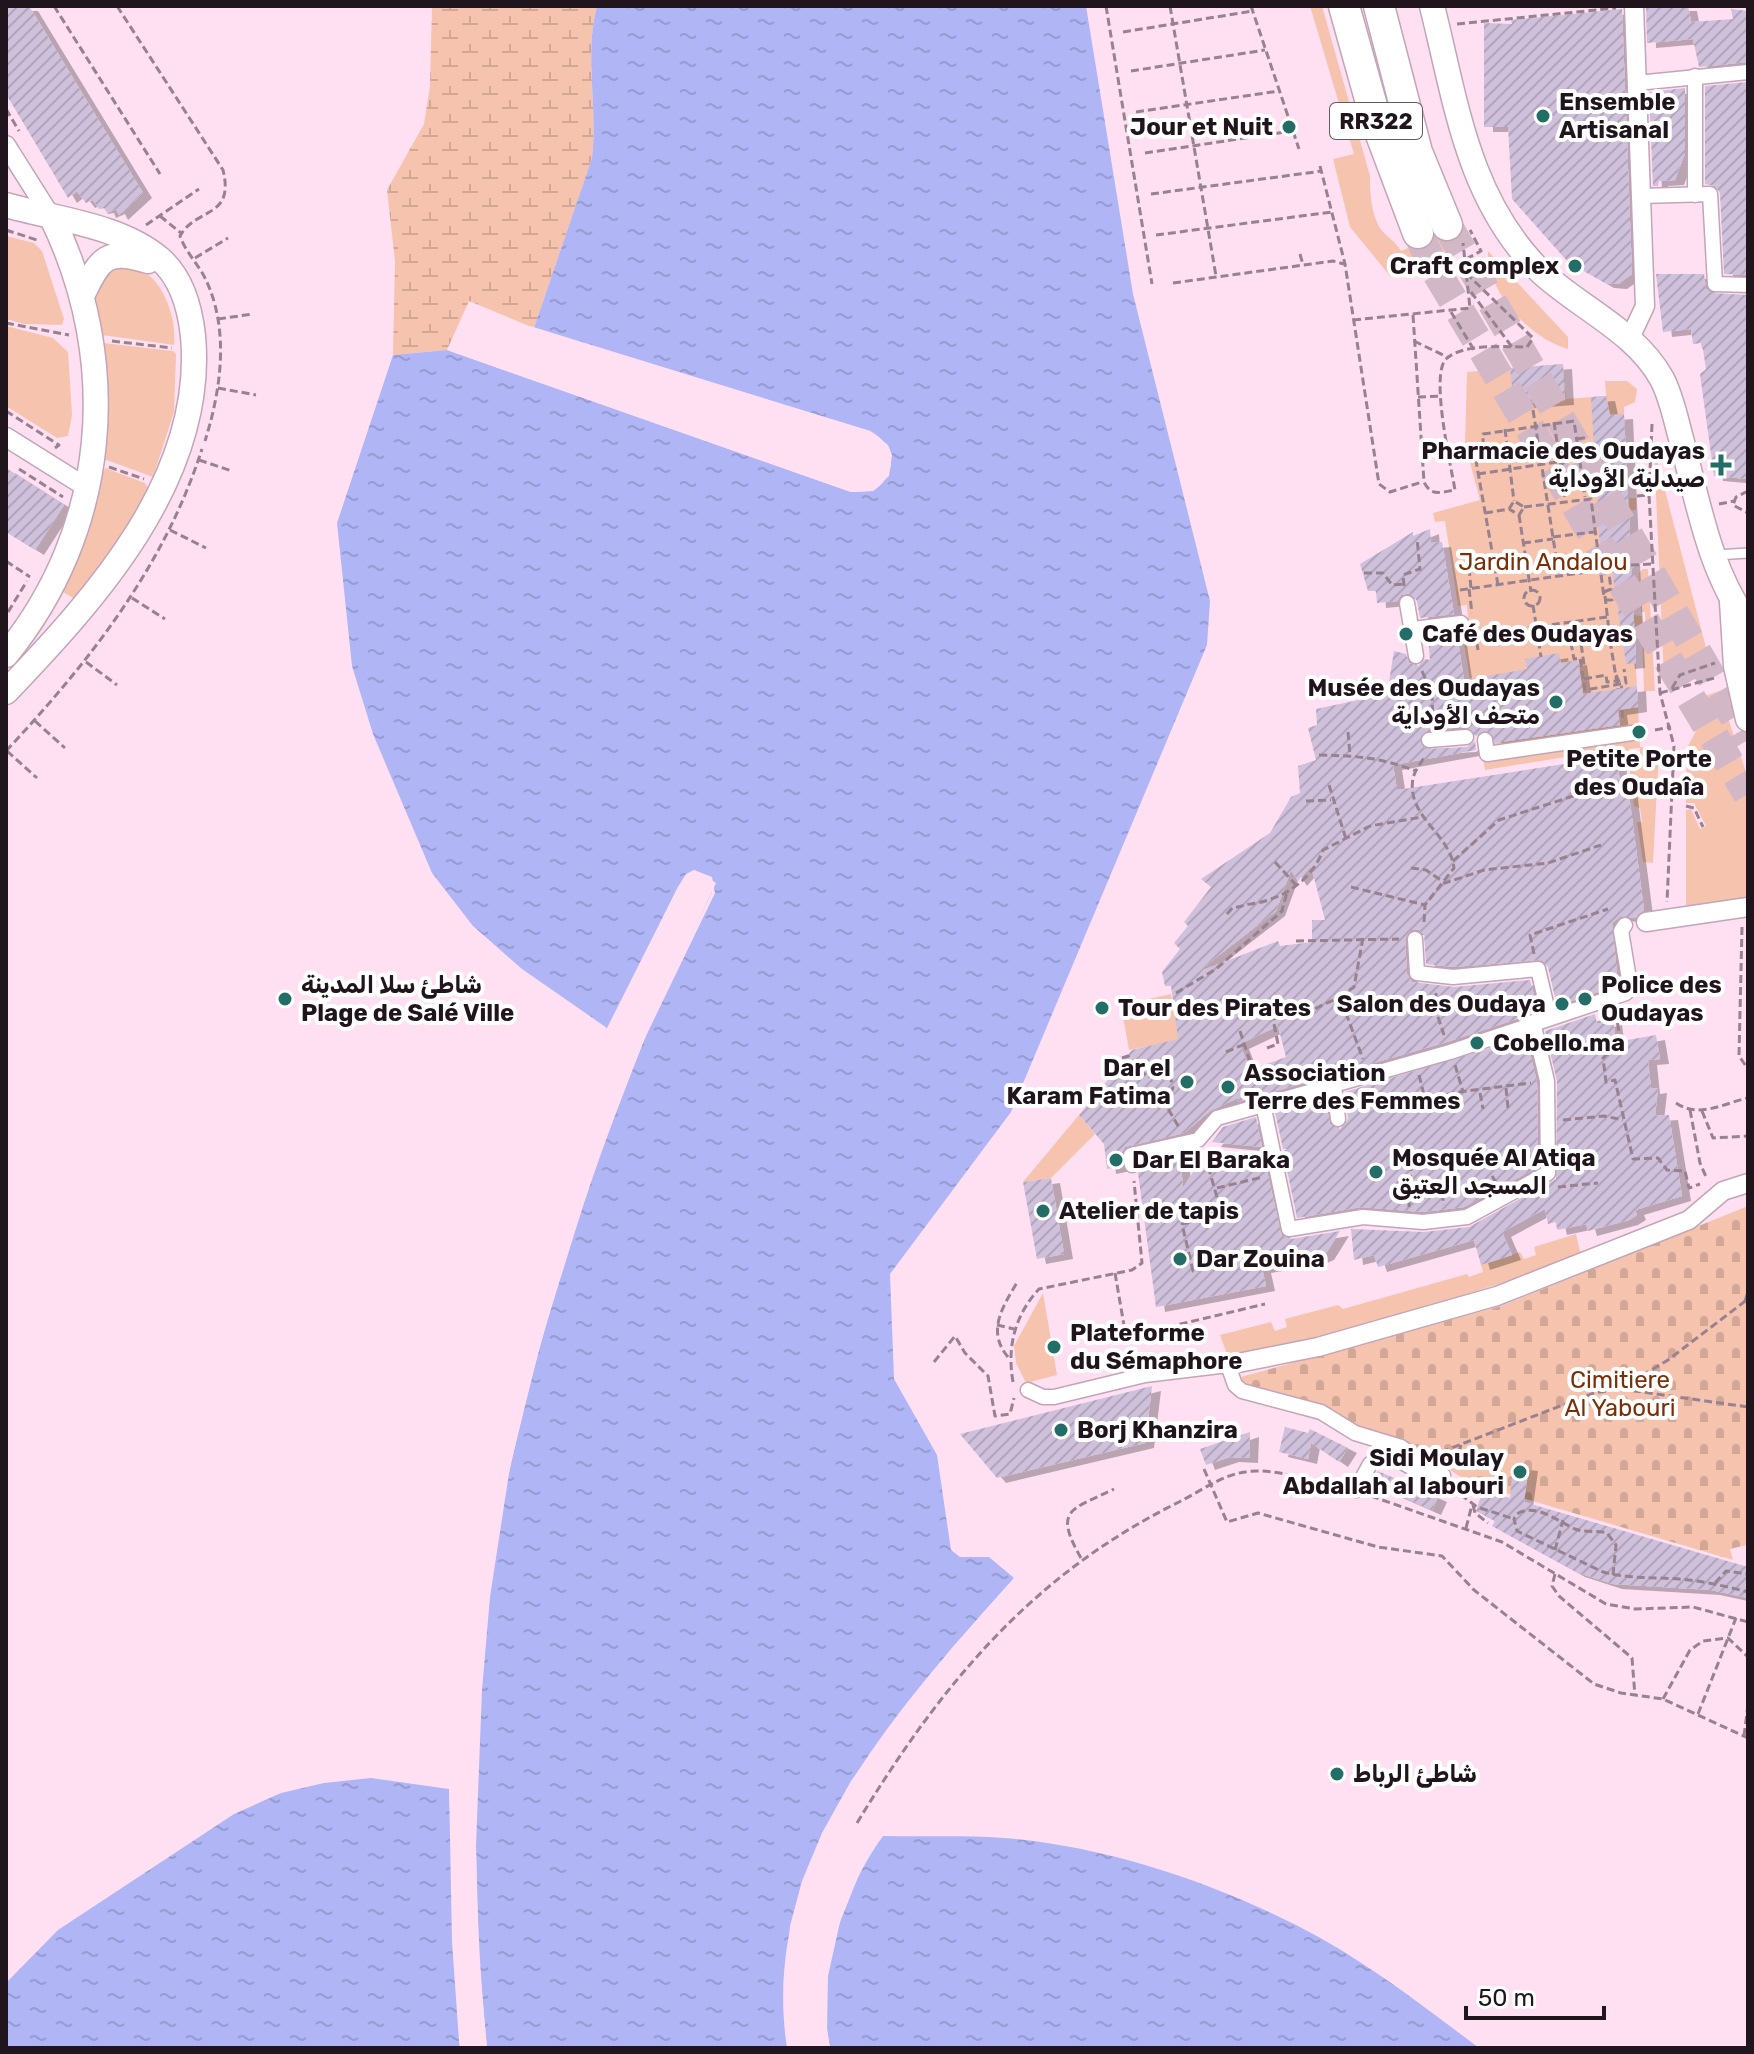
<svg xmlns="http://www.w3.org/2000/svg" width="1754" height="2054" font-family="Rubik,Cairo,sans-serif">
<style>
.green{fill:#f6c3af}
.wetland{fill:url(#wetland-marsh)}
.cemetery{fill:url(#cemetery-stones)}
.water{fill:url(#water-ripples)}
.pier{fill:#ffe0f2}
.building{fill:url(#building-hatch);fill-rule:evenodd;filter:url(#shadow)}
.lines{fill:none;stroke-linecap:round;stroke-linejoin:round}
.primary-tunnel{stroke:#d2b7c7;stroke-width:30;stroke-dasharray:30 15;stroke-linecap:butt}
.service-casing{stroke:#c2a5b7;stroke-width:12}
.pedestrian-casing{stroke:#c2a5b7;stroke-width:17}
.minor-casing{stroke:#c2a5b7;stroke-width:21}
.tertiary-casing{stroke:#c2a5b7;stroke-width:27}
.primary-casing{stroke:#c2a5b7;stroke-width:33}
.path{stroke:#98828f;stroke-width:3;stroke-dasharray:8 4;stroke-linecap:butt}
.service{stroke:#fff;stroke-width:9}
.pedestrian{stroke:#fff;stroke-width:14}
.minor{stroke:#fff;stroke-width:18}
.tertiary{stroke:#fff;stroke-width:24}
.primary{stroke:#fff;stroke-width:30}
.poi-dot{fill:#236d67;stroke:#fff;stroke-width:3}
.labels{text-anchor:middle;stroke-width:8;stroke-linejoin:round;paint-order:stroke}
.shield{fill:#fff;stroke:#635b60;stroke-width:2}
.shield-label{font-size:22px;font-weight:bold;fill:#20151c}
.poi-label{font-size:24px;font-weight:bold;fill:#20151c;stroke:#fff;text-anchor:start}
.park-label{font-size:24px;fill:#7a2f09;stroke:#fff}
</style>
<defs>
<pattern id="wetland-marsh" width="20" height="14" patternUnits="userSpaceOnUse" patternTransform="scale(2)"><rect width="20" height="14" fill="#f6c3af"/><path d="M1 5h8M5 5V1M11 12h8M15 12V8" fill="none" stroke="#d3a796"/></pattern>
<pattern id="cemetery-stones" width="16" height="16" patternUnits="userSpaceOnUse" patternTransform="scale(2)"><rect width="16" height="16" fill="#f6c3af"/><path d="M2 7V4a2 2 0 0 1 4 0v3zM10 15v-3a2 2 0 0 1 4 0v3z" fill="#d3a796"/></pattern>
<pattern id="water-ripples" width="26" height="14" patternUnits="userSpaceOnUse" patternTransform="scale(2)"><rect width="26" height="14" fill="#afb5f5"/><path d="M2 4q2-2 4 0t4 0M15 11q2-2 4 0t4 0" fill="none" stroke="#969bd1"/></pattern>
<pattern id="building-hatch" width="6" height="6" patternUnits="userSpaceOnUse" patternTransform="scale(2)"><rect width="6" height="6" fill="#cfc0db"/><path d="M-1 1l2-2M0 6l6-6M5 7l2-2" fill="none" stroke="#b1a4bb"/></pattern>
<filter id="shadow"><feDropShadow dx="9" dy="5" stdDeviation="0" flood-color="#0004"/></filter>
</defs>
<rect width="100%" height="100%" fill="#ffe0f2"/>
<!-- green -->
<g class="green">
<path d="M1310,6h12l48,170c0,17 1,43 14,57 7,7 12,9 17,18l52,-23 4,20 -67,28 -40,-49 -17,-68 21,-5z"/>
<polygon points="6,236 34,243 42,251 64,319 62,325 24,324 6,319"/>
<path d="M1488,251l80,86v12c-38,-10 -82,-58 -80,-98z"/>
<path d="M111,262c10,3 22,4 31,9 23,11 35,50 32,74l-72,-10 -7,-40z"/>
<polygon points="6,326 53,338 68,352 72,415 68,436 57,438 6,406"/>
<polygon points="103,343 173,351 176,354 174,412 153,477 104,459 107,403"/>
<polygon points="1563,364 1566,399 1606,396 1605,381 1627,381 1637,389 1635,402 1624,407 1624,414 1628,498 1636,498 1636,510 1628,511 1634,615 1642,616 1643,628 1634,629 1640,747 1659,750 1653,863 1643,862 1637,822 1642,822 1640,808 1634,806 1629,764 1633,757 1640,756 1640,748 1629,749 1629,754 1623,754 1621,748 1485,770 1479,736 1486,735 1486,729 1478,729 1460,619 1468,618 1467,605 1458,606 1445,521 1435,522 1433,513 1480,500 1465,444 1467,372"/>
<polygon points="1654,448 1710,663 1664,678"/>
<polygon points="105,468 145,483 149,490 120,540 75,599 58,589"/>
<polygon points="1643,569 1648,569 1655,691 1644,691 1642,634 1646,633 1645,612 1641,612 1639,573"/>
<polygon points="1719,691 1748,778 1748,897 1686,906 1686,810 1691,809 1700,829 1706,826 1694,803 1686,803 1687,748 1707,710 1702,697"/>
<polygon points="1171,994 1176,1023 1192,1021 1195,1037 1129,1050 1121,1005"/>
<polygon points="1079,1115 1095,1134 1051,1178 1023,1182"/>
<path d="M1576,1234l5,22c-116,40 -232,77 -353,101l-8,-22 51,-13 4,9 12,-4 -2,-8 53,-14 5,4 124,-35 2,3 14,-5 -2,-7 39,-13 4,7 12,-4 -2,-8z"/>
<polygon points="1043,1293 1057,1375 1026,1383 1016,1363 1014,1346"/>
</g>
<!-- wetland -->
<path class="wetland" d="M432,6h165c-13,50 1,101 -5,152l-58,170 -65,-27 -22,49 -54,5 2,-94 -8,-71 37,-66 6,-38z"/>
<!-- cemetery -->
<polygon class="cemetery" points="1748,1206 1748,1548 1747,1545 1730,1549 1733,1560 1468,1482 1425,1453 1351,1423 1324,1405 1245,1388 1241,1377 1501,1306"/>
<!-- water -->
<g class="water">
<path d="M597,6h489l47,288 77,307 -3,44 -196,467 -121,162 4,105 43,76 14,95 9,7h29l25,21c-116,130 -256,281 -227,470h-300c-18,-183 -17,-404 24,-584 32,-144 77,-284 132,-421 22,-54 48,-107 73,-160l-22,-13 -16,17 -71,141 -85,-59 -49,-43 -41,-53 -59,-139 -21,-68 -15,-143 56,-168 54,-5 404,142 22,-1c25,-16 24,-46 -3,-60l-336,-103 58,-170c6,-51 -8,-102 5,-152z"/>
<polygon points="371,1778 449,1789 460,2048 6,2048 6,1983 58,1930 234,1814 281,1793 324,1783"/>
<path d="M883,1836c40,1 81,-1 121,2 100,8 205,43 294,88 65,33 124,79 181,122h-649c-14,-71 11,-154 53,-212z"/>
</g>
<!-- pier -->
<g class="pier">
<polygon points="530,326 870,431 888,445 892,455 889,476 873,491 851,492 447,350 449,346 852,488 872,487 886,474 888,456 878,440 869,435 533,331"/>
<polygon points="694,870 712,877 715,893 644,1040 596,1164 541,1341 510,1467 490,1597 482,1690 476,1846 479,1959 487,2048 483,2048 475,1959 472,1846 478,1690 486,1596 506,1466 563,1250 640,1039 712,892 712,885 703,876 692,874 686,882 611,1030 606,1032 678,887 686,874"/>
<polygon points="1014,1578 1018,1580 955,1650 888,1736 855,1783 825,1835 805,1882 794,1926 790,1975 791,2048 787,2048 786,1975 790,1926 802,1881 822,1833 851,1781 885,1733 952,1648"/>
<polygon points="449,1785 453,1789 464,2048 460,2048 459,2041 452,1942"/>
<polygon points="885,1832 865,1860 840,1922 828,1976 827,2030 830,2048 826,2048 823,2030 824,1975 836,1921 861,1858 880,1833"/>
</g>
<!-- building -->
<g class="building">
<polygon points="6,6 29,6 143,193 119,215 116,209 107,213 105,208 99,209 93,200 86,203 77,191 68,198 6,94"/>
<polygon points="1646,6 1688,6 1691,22 1733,19 1731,9 1748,11 1748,62 1699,67 1693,39 1647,43"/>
<polygon points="1622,9 1632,274 1618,284 1605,283 1568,262 1512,199 1508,127 1484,127 1484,23 1512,24 1511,20"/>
<polygon points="1748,82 1748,275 1724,274 1720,193 1715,186 1705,184 1705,86"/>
<polygon points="1685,88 1685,153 1675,180 1659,181 1658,186 1653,186 1649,92"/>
<polygon points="1656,274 1704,274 1706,289 1711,293 1748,295 1748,479 1714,476 1700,374 1706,369 1702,343 1693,344 1691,329 1663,332"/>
<polygon points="1563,364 1565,400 1514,404 1510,368"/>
<polygon points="1606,396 1610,415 1624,414 1636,663 1626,664 1609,549 1600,549 1591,397"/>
<polygon points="6,468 64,505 35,550 6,532"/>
<polygon points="1430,529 1431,543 1442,542 1454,614 1420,618 1417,601 1410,593 1401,595 1397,601 1377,603 1376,591 1368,591 1360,564 1413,532 1413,536"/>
<path d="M1457,634l7,46 63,-11 -2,-10 34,-6 2,10 17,-3 5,34 54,-8 1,21 -20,3 2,15 -125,18 -7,-12 -12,5 -10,-9 -38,3 -9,10 6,9 42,-2 8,-6 1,9 -83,15 4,25 219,-34 5,32 7,-1 16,123 -9,8 -14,-2 -9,7 6,62 -61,21 -9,-39 -6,-7 -89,7 -27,-3 -2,-30 -5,-4h-9l-5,10 2,34 5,8 42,5 76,-7 8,32 -91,30 -210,60 3,-5 -30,14 -26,22 -59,14 -3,5v14l-15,3 -3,-25 -25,-29 53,-65 46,-11 -7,-53h-6l-3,-14 18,-23 -6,-6 14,-17 -4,-4 27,-35 -10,-8 69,-46 21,-36 9,-4 -2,-27 18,-6 -8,-32 9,-3 -1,-16 71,-15 7,-43 12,3 3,9 9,3 7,-7 5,1 -2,-23zM1311,866l14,54h-13v22l-32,4 -2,-5 -82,32 80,-62 15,-41 7,11zM1278,1026l8,31 -36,13 -10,-26z"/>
<polygon points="1595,1014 1597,1024 1613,1020 1616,1042 1656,1035 1660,1059 1648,1060 1651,1089 1658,1088 1655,1116 1669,1115 1682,1196 1635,1210 1637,1215 1629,1220 1588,1231 1586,1224 1558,1230 1556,1222 1548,1224 1545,1209 1502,1232 1512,1255 1481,1265 1474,1240 1378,1267 1374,1255 1354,1260 1351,1229 1424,1232 1469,1227 1556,1179 1557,1081 1545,1031"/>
<polygon points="1526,1037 1537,1082 1538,1167 1464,1207 1423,1212 1361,1207 1297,1218 1283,1151 1288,1149 1283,1149 1275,1112 1325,1098 1330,1124 1340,1129 1348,1119 1345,1092"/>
<polygon points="1256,1117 1262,1147 1212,1142 1223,1127"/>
<polygon points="1180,1154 1183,1188 1195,1169 1263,1155 1282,1236 1291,1239 1340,1231 1325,1255 1318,1258 1262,1268 1266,1286 1156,1307 1138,1173 1142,1163"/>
<polygon points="1051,1178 1064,1254 1037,1259 1023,1182"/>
<polygon points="1152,1386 1145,1443 997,1478 960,1434"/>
<polygon points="1285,1427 1308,1433 1310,1429 1348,1448 1339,1462 1311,1443 1308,1459 1279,1452"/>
<polygon points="1250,1432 1249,1458 1230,1457 1206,1465 1200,1449"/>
<polygon points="1513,1464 1529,1466 1524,1502 1748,1567 1748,1598 1711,1590 1613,1584 1576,1572 1492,1526 1495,1521 1476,1511 1483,1490 1510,1498"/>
<polygon points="1378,1471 1438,1497 1432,1510 1371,1483"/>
</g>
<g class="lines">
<!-- primary-tunnel -->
<g class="primary-tunnel">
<polyline points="1447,225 1748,740"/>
<polyline points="1418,233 1434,268 1748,794"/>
</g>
<defs>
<polyline id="service" points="1716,555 1748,553"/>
<g id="pedestrian">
<polyline points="1637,83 1748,72"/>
<polyline points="1695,195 1695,76"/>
<polyline points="1641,196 1710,194 1715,284 1748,285"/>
<polyline points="1407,603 1416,656"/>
<polyline points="1413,629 1461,623"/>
<polyline points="1429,740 1466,737"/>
<polyline points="1485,740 1487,754 1639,732"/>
<polyline points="1415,939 1417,973 1453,977 1538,969 1549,1016"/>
<polyline points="1334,1086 1338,1119"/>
<polyline points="1263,1104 1289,1229 1363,1217 1423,1222 1467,1217 1548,1173 1547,1081 1533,1022"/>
<polyline points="1132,1165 1131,1155 1198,1140 1217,1118 1450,1052 1626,993 1630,985 1621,931 1625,925"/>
<polyline points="1028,1390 1043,1397 1054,1397 1145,1375 1228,1365 1235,1385 1242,1391 1321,1412 1355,1433 1401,1447 1443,1475 1437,1482 1402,1462 1380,1458 1370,1464 1356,1490"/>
</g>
<g id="minor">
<polyline points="6,145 52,218"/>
<polyline points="1629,340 1645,306 1634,6"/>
<polyline points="6,437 89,489"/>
<polyline points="1646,922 1748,907"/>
<polyline points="1228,1365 1318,1347 1497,1296 1689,1220 1723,1191 1748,1183"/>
</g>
<g id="tertiary">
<path d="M1432,6c24,95 35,192 108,265 38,36 96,60 122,108 10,19 14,42 20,63 16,60 28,131 66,181"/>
<path d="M6,205c49,14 114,20 154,54 22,19 30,49 33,77 13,141 -97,262 -187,356"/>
<path d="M83,294c17,-36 24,-46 65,-33"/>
<polyline points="1732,602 1736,666 1748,719"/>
<path d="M6,655c103,-126 116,-293 46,-437"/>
</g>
<g id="primary">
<polyline points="1344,6 1377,124 1418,233"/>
<polyline points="1379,6 1417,152 1447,225"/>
</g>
</defs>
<!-- service casing -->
<use href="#service" class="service-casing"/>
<!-- pedestrian casing -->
<use href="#pedestrian" class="pedestrian-casing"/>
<!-- minor casing -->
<use href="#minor" class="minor-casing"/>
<!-- tertiary casing -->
<use href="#tertiary" class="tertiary-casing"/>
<!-- primary casing -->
<use href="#primary" class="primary-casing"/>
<!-- path -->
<g class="path">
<polyline points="54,6 160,174"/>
<path d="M117,6l106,164c12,49 -27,37 -43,66 5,15 18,28 25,42 25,51 16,112 0,163"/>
<polyline points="1106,6 1152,284"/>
<polyline points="1170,6 1216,276"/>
<polyline points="1251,6 1299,149"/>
<polyline points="1457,24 1616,8"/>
<polyline points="1123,32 1253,11"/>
<polyline points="1131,71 1265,50"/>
<polyline points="6,109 19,131"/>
<polyline points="1136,112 1279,91"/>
<polyline points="1145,153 1292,131"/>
<polyline points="1320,166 1345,264 1379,484 1390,492 1422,482"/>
<polyline points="1151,194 1322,171"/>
<polyline points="160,216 181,233"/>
<polyline points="146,225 199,189"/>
<polyline points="6,230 37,240"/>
<polyline points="1156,235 1332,212"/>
<polyline points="1300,254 1303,265"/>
<polyline points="195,258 228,238"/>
<polyline points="1466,259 1481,251 1470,230"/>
<polyline points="1173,283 1333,261 1344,264"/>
<polyline points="1471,292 1512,347"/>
<polyline points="1451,312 1474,350"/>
<path d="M1413,315l11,167c7,15 17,10 31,8 -4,-24 -25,-115 -9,-131 17,-16 59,-12 81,-12l6,-9 -65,-63"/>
<polyline points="218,319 253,314"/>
<polyline points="1353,320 1470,308 1463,243"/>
<polyline points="6,323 69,335"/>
<polyline points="112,341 172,348"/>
<polyline points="1414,341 1447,357"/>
<polyline points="218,388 256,395"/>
<polyline points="1418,397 1441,396"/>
<polyline points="1533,410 1559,576"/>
<polyline points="6,411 59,445 55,448"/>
<polyline points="1554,422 1559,456"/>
<polyline points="1652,424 1649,495 1660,693 1674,746 1667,902"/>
<polyline points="1505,429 1514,501"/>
<polyline points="1577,439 1589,437"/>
<circle cx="1560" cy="460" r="4.5"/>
<polyline points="199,460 232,471"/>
<polyline points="1563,460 1579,457"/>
<polyline points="1561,465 1565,500"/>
<polyline points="109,467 144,479"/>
<polyline points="19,469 63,497"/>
<polyline points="1478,474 1557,462"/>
<polyline points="1748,491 1736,497 1733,505 1748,513"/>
<polyline points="1637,496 1649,495"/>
<polyline points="1719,504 1734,501"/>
<polyline points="1524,507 1591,499 1604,597"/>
<polyline points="1485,513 1509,509 1514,501 1524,507 1519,515 1509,509"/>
<polyline points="1519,515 1531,592"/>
<polyline points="170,530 206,548"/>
<polyline points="1553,537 1594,532"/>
<polyline points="1748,537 1748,534"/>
<polyline points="1523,543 1553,539"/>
<polyline points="6,561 30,577"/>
<polyline points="1631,565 1653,564"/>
<polyline points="1469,568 1471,588"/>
<polyline points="1364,573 1383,573 1392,585 1404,584"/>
<polyline points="1498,585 1476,461 1483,455 1483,434 1574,421 1585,497"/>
<polyline points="1404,586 1403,575 1420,569 1417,539"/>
<polyline points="1469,589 1472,613"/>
<polyline points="1460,590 1601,570"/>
<circle cx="1532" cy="598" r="8"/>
<polyline points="1604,592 1611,589 1607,558"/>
<polyline points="1605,596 1609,631"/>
<polyline points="132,598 165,619"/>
<polyline points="1605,600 1612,600 1612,603"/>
<polyline points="1533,605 1541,657"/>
<polyline points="8,612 27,581"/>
<polyline points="1578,621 1584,665 1581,665"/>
<polyline points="1528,628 1607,617"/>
<polyline points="1608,629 1618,689"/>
<polyline points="1608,629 1615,626"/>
<polyline points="1475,632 1478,650"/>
<polyline points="1556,645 1559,637 1570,638 1574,659 1580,658 1585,690 1626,683 1624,669"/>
<polyline points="86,662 117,685"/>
<polyline points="1422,671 1432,694 1433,725"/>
<polyline points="1616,675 1622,688"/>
<polyline points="1584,679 1606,675 1607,682 1617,681"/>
<polyline points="1672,688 1680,675 1715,663"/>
<polyline points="1660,693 1718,677"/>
<polyline points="1622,710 1623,719"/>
<polyline points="35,721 65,748"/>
<polyline points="1655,730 1671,727"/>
<polyline points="1348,732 1350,755"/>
<path d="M6,751c84,-90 158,-184 196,-302"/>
<polyline points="7,751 37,778"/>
<path d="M1319,755c40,1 59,2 97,16"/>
<polyline points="1329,785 1346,839"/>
<polyline points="1306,801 1331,800"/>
<polyline points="1686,806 1694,808 1703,827"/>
<polyline points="1453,861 1499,820 1592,790"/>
<polyline points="1275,862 1296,885"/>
<polyline points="1411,868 1426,870 1445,883 1484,870 1548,863 1601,845"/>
<polyline points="1351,887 1425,905"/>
<path d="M1227,914l6,-7c8,1 11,-3 18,-3 30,-4 61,-23 72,-54l47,-24 52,-9"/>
<path d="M1424,922l1,-17 29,-37c-4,-35 -48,-51 -41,-90 2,-8 8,-15 12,-22"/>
<polyline points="1742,927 1739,1056 1748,1069"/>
<polyline points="1363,938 1354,987 1340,997 1363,1059"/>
<polyline points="1296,941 1399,939"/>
<polyline points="1534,954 1530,935 1608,909"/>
<polyline points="1176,993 1216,969 1282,911 1287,892"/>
<polyline points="1436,993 1436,1011 1444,1035"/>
<polyline points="1616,1011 1620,1042 1603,1058 1606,1082 1615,1080 1633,1159 1658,1158 1667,1170 1685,1171 1689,1188 1700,1184"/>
<polyline points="1422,1013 1436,1011"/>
<polyline points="1240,1031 1259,1089"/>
<polyline points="1267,1048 1278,1044 1273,1019 1307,1007 1310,1011 1340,997"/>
<polyline points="1226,1052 1245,1044"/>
<polyline points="1122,1058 1128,1056 1147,1077 1169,1072 1173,1087 1167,1107 1180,1129"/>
<polyline points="1455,1065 1463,1092"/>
<polyline points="1419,1075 1425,1099"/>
<polyline points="1506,1088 1508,1108"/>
<polyline points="1480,1093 1483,1109"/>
<path d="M1676,1103c23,16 48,0 72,-5"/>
<polyline points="1400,1105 1458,1092 1531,1083"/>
<polyline points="1690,1110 1700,1163 1707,1179"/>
<polyline points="1702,1111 1713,1138 1748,1136"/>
<polyline points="1563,1120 1604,1116 1623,1120"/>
<polyline points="1205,1155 1222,1215 1182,1224 1193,1271 1214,1266"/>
<polyline points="1492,1176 1497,1184"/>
<polyline points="1435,1187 1441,1187 1444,1205"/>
<polyline points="1558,1187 1598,1183"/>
<polyline points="1217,1188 1263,1177"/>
<polyline points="1409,1207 1411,1167"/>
<polyline points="1115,1273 1126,1337 1265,1304"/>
<polyline points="1745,1301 1748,1292"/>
<polyline points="997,1325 1014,1329"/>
<path d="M1008,1357c-22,-26 -5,-51 10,-76"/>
<polyline points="934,1362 955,1336 965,1353 988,1376 995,1416 1010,1414 1014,1398"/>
<path d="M1013,1382c-6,-34 1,-66 26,-93l93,-19 10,-7 -8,-82"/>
<polyline points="1621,1389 1748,1407"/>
<polyline points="1441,1452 1594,1393 1620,1389 1668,1360 1748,1299"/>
<polyline points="1450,1460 1458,1455 1461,1445"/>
<polyline points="1204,1469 1227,1522 1258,1513 1378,1547 1442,1556 1474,1590 1594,1684 1621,1693 1663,1699 1748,1738"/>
<polyline points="1451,1487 1477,1507 1514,1519"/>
<polyline points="1371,1496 1502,1542 1606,1604 1635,1609 1693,1607 1748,1622"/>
<polyline points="1473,1505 1475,1513 1488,1523"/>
<polyline points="1466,1528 1472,1505"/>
<polyline points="1555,1550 1563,1520"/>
<path d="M1081,1558c-28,-49 -10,-48 33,-69"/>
<polyline points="1555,1574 1552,1586 1559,1596 1632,1658 1635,1696"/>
<path d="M1613,1575l3,-30 -9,-12c-10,-3 -22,0 -32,-4 -16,-7 -40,-27 -58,-15l-3,5 3,12 86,41c26,7 50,5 76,7 23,2 46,7 69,13"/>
<polyline points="1715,1583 1726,1571 1748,1574"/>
<polyline points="1663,1699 1690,1650 1703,1641 1728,1638 1748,1657"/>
<polyline points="1698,1714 1736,1618"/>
<polyline points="1744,1736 1748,1705"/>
<path d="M857,1823c84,-138 174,-248 322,-321 20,-10 43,-27 66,-30 29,-5 67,10 95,15"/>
</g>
<!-- service -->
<use href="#service" class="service"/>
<!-- pedestrian -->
<use href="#pedestrian" class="pedestrian"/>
<!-- minor -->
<use href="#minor" class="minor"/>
<!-- tertiary -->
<use href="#tertiary" class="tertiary"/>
<!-- primary -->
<use href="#primary" class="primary"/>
</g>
<!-- markers -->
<g class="poi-dot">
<circle cx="1543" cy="116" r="8"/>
<circle cx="1289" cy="127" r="8"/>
<circle cx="1575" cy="266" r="8"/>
<path d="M1717 453h8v8h8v8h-8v8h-8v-8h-8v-8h8z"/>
<circle cx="1406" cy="634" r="8"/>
<circle cx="1556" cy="702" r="8"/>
<circle cx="1639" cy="732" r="8"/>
<circle cx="285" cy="999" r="8"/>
<circle cx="1585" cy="999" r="8"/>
<circle cx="1562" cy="1004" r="8"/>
<circle cx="1102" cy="1008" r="8"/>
<circle cx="1477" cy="1043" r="8"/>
<circle cx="1187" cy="1082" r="8"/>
<circle cx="1228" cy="1087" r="8"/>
<circle cx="1116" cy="1160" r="8"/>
<circle cx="1376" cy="1172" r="8"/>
<circle cx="1043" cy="1211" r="8"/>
<circle cx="1180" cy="1259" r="8"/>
<circle cx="1054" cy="1347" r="8"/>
<circle cx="1061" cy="1430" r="8"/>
<circle cx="1520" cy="1472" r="8"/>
<circle cx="1337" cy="1774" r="8"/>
</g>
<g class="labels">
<!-- shield labels -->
<rect class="shield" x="1330" y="103" width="92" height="36" rx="6"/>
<g class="shield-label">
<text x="1376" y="129">RR322</text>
</g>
<!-- poi labels -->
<g class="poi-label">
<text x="1559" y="110">Ensemble<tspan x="1559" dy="28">Artisanal</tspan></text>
<text x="1273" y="135" text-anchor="end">Jour et Nuit</text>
<text x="1559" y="274" text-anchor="end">Craft complex</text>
<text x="1705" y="459" text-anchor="end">Pharmacie des Oudayas<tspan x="1705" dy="28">صيدلية الأوداية</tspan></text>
<text x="1422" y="642">Café des Oudayas</text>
<text x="1540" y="696" text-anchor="end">Musée des Oudayas<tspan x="1540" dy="28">متحف الأوداية</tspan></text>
<text x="1639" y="767" text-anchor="middle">Petite Porte<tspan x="1639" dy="28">des Oudaîa</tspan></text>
<text x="301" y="993">شاطئ سلا المدينة<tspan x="301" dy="28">Plage de Salé Ville</tspan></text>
<text x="1601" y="993">Police des<tspan x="1601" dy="28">Oudayas</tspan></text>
<text x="1546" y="1012" text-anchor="end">Salon des Oudaya</text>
<text x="1118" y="1016">Tour des Pirates</text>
<text x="1493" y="1051">Cobello.ma</text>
<text x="1171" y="1076" text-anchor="end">Dar el<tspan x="1171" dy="28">Karam Fatima</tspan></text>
<text x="1244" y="1081">Association<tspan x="1244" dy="28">Terre des Femmes</tspan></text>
<text x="1392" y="1166">Mosquée Al Atiqa<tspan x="1392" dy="28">المسجد العتيق</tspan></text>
<text x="1132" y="1168">Dar El Baraka</text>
<text x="1059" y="1219">Atelier de tapis</text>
<text x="1196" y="1267">Dar Zouina</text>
<text x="1070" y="1341">Plateforme<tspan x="1070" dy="28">du Sémaphore</tspan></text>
<text x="1077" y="1438">Borj Khanzira</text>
<text x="1504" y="1466" text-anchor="end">Sidi Moulay<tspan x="1504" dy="28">Abdallah al Iabouri</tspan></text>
<text x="1353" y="1782">شاطئ الرباط</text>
</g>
<!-- park labels -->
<g class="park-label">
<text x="1543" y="570">Jardin Andalou</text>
<text x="1620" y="1388">Cimitiere<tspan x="1620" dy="28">Al Yabouri</tspan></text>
</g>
</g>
<!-- border -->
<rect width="1754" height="2054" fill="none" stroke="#20151c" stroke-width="16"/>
<!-- scale -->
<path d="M1466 2006v12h138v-12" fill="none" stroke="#20151c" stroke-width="4"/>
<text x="1478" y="2006" font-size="24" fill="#20151c" stroke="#ffffff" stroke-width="6" paint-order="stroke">50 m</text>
</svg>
